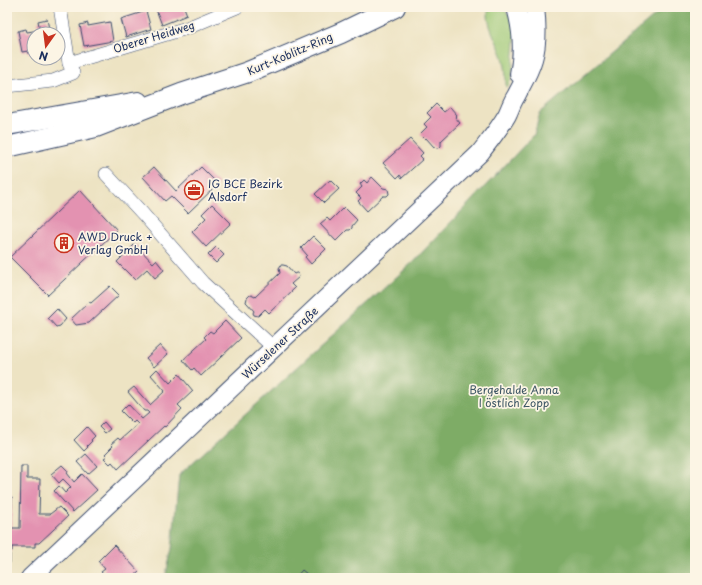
<svg xmlns="http://www.w3.org/2000/svg" width="702" height="585" font-family="'Playpen Sans',sans-serif">
<style>
.green{fill:#9dc875;stroke:#5c7c6a}
.forest{fill:#7eac66;stroke:#4c6e62}
.building{fill:#e392b1}
.lines{fill:none;stroke-linecap:round;stroke-linejoin:round}
.street-casing{stroke:#3a4a6d;stroke-width:14}
.secondary-casing{stroke:#3a4a6d;stroke-width:20}
.primary-casing{stroke:#3a4a6d;stroke-width:22}
.street{stroke:#fff;stroke-width:13}
.secondary{stroke:#fff;stroke-width:18}
.primary{stroke:#fff;stroke-width:20}
.labels{text-anchor:middle;stroke-width:3.5;stroke-linejoin:round;paint-order:stroke}
.street-label{font-size:11px;fill:#1b2f5e;stroke:#fcf5e5}
.poi-label{font-size:11px;fill:#1b2f5e;stroke:#fcf5e5;text-anchor:start}
.park-label{font-size:11px;fill:#3c5564;stroke:#fcf5e5}
</style>
<rect width="100%" height="100%" fill="#fcf5e5"/>
<filter id="ink" filterUnits="userSpaceOnUse"><feTurbulence type="fractalNoise" baseFrequency=".025" numOctaves="2"/><feDisplacementMap in="SourceGraphic" scale="8" xChannelSelector="R" yChannelSelector="G"/><feConvolveMatrix kernelMatrix="1 2 1 2 8 2 1 2 1" color-interpolation-filters="sRGB"/></filter>
<filter id="wash" filterUnits="userSpaceOnUse"><feTurbulence type="fractalNoise" baseFrequency=".012" numOctaves="4" result="noise"/><feDisplacementMap in="SourceGraphic" scale="16" xChannelSelector="R" yChannelSelector="G"/><feGaussianBlur stdDeviation="0.9" result="paint"/><feColorMatrix in="noise" values="0 0 0 0 0 0 0 0 0 0 0 0 0 0 0 0 0 1.4 0 .05"/><feComposite in="paint" operator="in"/></filter>
<g filter="url(#wash)">
<rect width="100%" height="100%" fill="#ede3c3"/>
<!-- green -->
<path class="green" d="M489,7h13l11,13 3,10 -4,46 -4,11h-2c0,-9 0,-17 -2,-26 -4,-17 -20,-36 -15,-54z"/>
<!-- forest -->
<polygon class="forest" points="665,7 695,7 695,578 165,578 172,549 179,475 413,262 534,135 540,113"/>
<g id="blocks">
<!-- building -->
<g class="building">
<polygon points="155,7 184,7 187,15 162,25"/>
<polygon points="146,11 151,29 126,37 121,19"/>
<polygon points="47,19 50,34 34,34 34,52 28,53 28,51 22,52 18,31 26,29 27,32 40,30 38,21"/>
<polygon points="110,22 113,41 84,46 80,25 88,23 88,26"/>
<polygon points="8,42 10,62 7,62 7,43"/>
<polygon points="436,104 444,112 450,107 457,115 455,117 460,123 441,141 441,146 439,148 437,148 434,147 426,138 425,139 420,134 427,127 424,124 431,117 427,113"/>
<polygon points="410,139 423,153 420,156 423,159 402,178 400,175 397,178 383,163"/>
<polygon points="154,167 176,191 201,167 218,184 188,213 171,196 165,201 143,177"/>
<polygon points="372,177 383,188 388,189 389,194 387,196 383,196 367,211 358,201 361,198 356,193 362,187 360,184 364,180 367,183"/>
<polygon points="330,180 339,189 324,203 315,194"/>
<polygon points="80,190 117,230 48,295 10,257"/>
<polygon points="212,204 231,223 206,247 192,232 206,218 202,214"/>
<polygon points="344,207 357,220 352,226 352,228 350,230 347,230 336,241 320,224 327,218 330,221"/>
<polygon points="313,236 326,249 311,264 305,257 307,255 301,248"/>
<polygon points="135,244 153,263 156,260 164,270 155,278 147,269 135,280 117,262"/>
<polygon points="216,247 224,255 216,263 208,255"/>
<polygon points="281,265 283,265 287,266 294,274 296,273 298,273 299,277 291,284 295,288 269,313 265,309 258,316 254,315 253,313 254,311 247,303 246,302 247,298 250,295 251,295 255,297 280,273 279,268"/>
<polygon points="110,286 119,295 89,323 76,325 71,319 89,302 91,303"/>
<polygon points="57,309 66,319 60,326 56,327 48,318"/>
<polygon points="225,321 241,338 201,376 194,368 192,370 183,360 206,339 204,337 210,331 213,333"/>
<polygon points="160,345 168,354 154,367 146,358"/>
<polygon points="157,369 170,383 179,374 193,391 178,405 182,409 165,427 164,426 118,469 112,462 110,464 104,458 107,456 105,454 113,446 111,444 118,438 120,440 138,424 135,421 133,423 121,411 128,404 142,419 149,413 147,411 144,411 128,392 134,387 150,405 165,391 151,375"/>
<polygon points="104,422 110,429 105,433 99,427"/>
<polygon points="87,427 95,436 91,440 92,441 87,446 88,447 84,451 74,440"/>
<polygon points="86,454 97,466 88,474 77,462"/>
<polygon points="62,465 68,471 67,473 74,482 82,474 97,490 73,512 54,491 59,486 65,493 71,487 63,479 59,483 51,474"/>
<polygon points="21,466 27,466 27,479 40,479 39,514 50,514 59,507 68,516 39,543 35,543 35,547 12,547 12,551 10,551 10,563 7,563 7,497 12,497 11,528 20,528"/>
<polygon points="114,545 139,572 132,578 107,578 101,572 105,569 98,561"/>
<polygon points="302,570 307,574 304,578 295,578"/>
</g>
</g>
</g>
<g filter="url(#ink)">
<use href="#blocks" fill-opacity="0" stroke="#3a4a6d" stroke-width="1"/>
<g class="lines">
<defs>
<g id="street">
<polyline points="69,63 187,28 237,7"/>
<polyline points="7,86 53,81 73,73 69,63 60,7"/>
<polyline points="106,174 143,214 203,283 262,337 274,348"/>
</g>
<g id="secondary">
<path d="M516,7c6,23 8,43 3,67"/>
<path d="M30,578l450,-425c9,-12 19,-24 27,-38 3,-6 5,-13 9,-19 6,-12 13,-23 17,-37 5,-16 4,-35 2,-52"/>
</g>
<g id="primary">
<polyline points="7,125 138,102"/>
<polyline points="7,147 96,127 181,94 248,72 341,33 395,7"/>
</g>
</defs>
<!-- street casing -->
<use href="#street" class="street-casing"/>
<!-- secondary casing -->
<use href="#secondary" class="secondary-casing"/>
<!-- primary casing -->
<use href="#primary" class="primary-casing"/>
<!-- street -->
<use href="#street" class="street"/>
<!-- secondary -->
<use href="#secondary" class="secondary"/>
<!-- primary -->
<use href="#primary" class="primary"/>
</g>
</g>
<!-- icons -->
<defs>
<symbol id="office-ring" viewBox="-11 -11 22 22"><circle r="9.5" fill="#fcf5e5" stroke="#c8321e" stroke-width="1.5"/><path d="M-6-3h4V-5.5h4V-3h4V5H-6ZM-1-4.5V-3h2v-1.5ZM-6 0V1H6V0Z" fill="#c8321e"/></symbol>
<symbol id="building-ring" viewBox="-11 -11 22 22"><circle r="9.5" fill="#fcf5e5" stroke="#c8321e" stroke-width="1.5"/><path d="M-4-6H4V6H1V3H-1V6H-4ZM-2.5-4.3h1.7v1.8h-1.7ZM.8-4.3h1.7v1.8H.8ZM-2.5-1h1.7V.8h-1.7ZM.8-1h1.7V.8H.8Z" fill="#c8321e"/></symbol>
</defs>
<g fill-rule="evenodd">
<use href="#office-ring" x="183" y="179" width="22" height="22"/>
<use href="#building-ring" x="53" y="232" width="22" height="22"/>
</g>
<g class="labels">
<!-- street labels -->
<g class="street-label">
<text transform="translate(154 37) rotate(-17)" y="4">Oberer Heidweg</text>
<text transform="translate(290 54) rotate(-23)" y="4">Kurt-Koblitz-Ring</text>
<text transform="translate(280 343) rotate(-43)" y="4">Würselener Straße</text>
</g>
<!-- poi labels -->
<g class="poi-label">
<text x="208" y="188">IG BCE Bezirk<tspan x="208" dy="13">Alsdorf</tspan></text>
<text x="78" y="241">AWD Druck +<tspan x="78" dy="13">Verlag GmbH</tspan></text>
</g>
<!-- park labels -->
<g class="park-label">
<text x="514" y="394">Bergehalde Anna<tspan x="514" dy="13">I östlich Zopp</tspan></text>
</g>
</g>
<!-- margin -->
<rect width="702" height="585" fill="none" stroke="#fcf5e5" stroke-width="24"/>
<!-- north arrow -->
<g transform="translate(46 46) rotate(194)"><circle r="19" fill="#fcf5e5" stroke="#a2a6af"/>
<path d="M0-3L7 15L0 10L-7 15Z" fill="#c8321e"/>
<text y="-6" font-size="11" font-weight="bold" text-anchor="middle" fill="#1b2f5e">N</text>
</g>
</svg>
